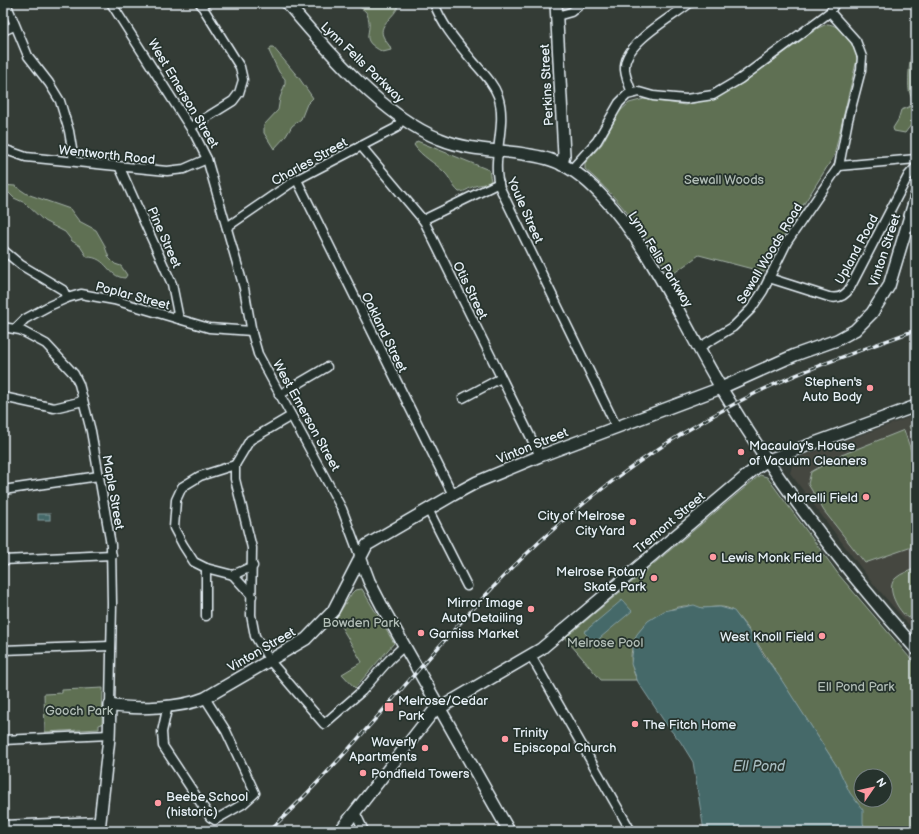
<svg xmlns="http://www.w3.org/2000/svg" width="919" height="834" font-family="'Balsamiq Sans',sans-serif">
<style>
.built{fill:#444640}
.green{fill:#5e7053;stroke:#a3b0a6;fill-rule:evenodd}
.water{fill:#446969;stroke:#869fa2}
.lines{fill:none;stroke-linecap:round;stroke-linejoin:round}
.street-casing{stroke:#e8f1f8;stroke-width:11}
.secondary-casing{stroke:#e8f1f8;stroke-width:14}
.street{stroke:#26332d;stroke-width:8}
.secondary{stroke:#26332d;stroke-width:11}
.rail-casing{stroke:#e8f1f8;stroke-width:3.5}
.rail{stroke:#26332d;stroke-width:2;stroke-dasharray:6;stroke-linecap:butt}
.poi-dot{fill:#ff9aa2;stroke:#26332d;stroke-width:1.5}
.labels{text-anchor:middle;stroke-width:3.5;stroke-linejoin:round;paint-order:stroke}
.street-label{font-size:13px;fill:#e8f1f8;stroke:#26332d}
.park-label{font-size:13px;fill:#b1bdb6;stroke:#26332d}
.poi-label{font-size:13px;fill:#e8f1f8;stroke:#26332d;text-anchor:start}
.water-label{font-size:14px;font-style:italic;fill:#a6bbbf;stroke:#26332d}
</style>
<rect width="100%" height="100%" fill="#343c36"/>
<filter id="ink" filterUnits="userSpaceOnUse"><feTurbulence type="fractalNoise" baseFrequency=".025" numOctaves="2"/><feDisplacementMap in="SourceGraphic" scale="8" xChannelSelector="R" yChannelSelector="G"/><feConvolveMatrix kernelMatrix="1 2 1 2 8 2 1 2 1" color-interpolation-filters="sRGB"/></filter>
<g filter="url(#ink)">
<!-- built -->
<polygon class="built" points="916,415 916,633 870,580 790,473 794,459"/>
<!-- green -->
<g class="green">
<path d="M355,3h41l2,3c-2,10 -20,18 -15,30 2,6 7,8 8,14l-8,2c-27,-14 -8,-18 -16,-38 -2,-5 -8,-6 -12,-11z"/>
<path d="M827,24c14,0 29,23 30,35l-23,97 -61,97 -9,19 -65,-17 -29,21c-25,-42 -48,-75 -85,-107v-6l17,-19 17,-32 10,-9 15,-4 41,6 29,-7 29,-15 75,-55z"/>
<polygon points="271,47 273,47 299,78 313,98 307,104 301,119 292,126 286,136 274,149 264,133 264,125 278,110 280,98 285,84 285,79 279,72 269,51"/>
<path d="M914,49h2v74l-5,2 -6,8 -11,-2 -1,-3 5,-8 3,-10 8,-3 3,-4c0,-5 -2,-8 -3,-13 -1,-7 0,-37 5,-41z"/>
<path d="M417,141l72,29 2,11c-6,4 -10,3 -16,5 -7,2 -9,6 -16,6 -7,-6 -9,-15 -15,-20 -10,-10 -22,-15 -30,-27z"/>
<path d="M3,185l12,1 12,8 43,15 9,12 17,9 8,14 5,14 6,6 6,2 6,9 -2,3c-18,-1 -17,-21 -38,-21l-7,-11 -8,-5 -7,-9 -21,-11 -19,-18 -11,-5 -5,-5 -6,-3z"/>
<polygon points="916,423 916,444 909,426"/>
<polygon points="904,430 916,465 916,540 912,547 865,563 824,511 808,484 811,472 839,456"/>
<path d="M760,475l7,2 72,98 77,90v166h-50l-28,-63 -91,-141c-5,-5 -11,-15 -17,-18 -9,-4 -19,-1 -28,-1 -6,0 -11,-3 -18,-2 -36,6 -66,36 -47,74h-36l-36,-42zM861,776h24v24h-24z"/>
<path d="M916,568v46l-8,4c-9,-6 -24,-31 -12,-40 5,-5 14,-7 20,-10z"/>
<polygon points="362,589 394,643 355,688 342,674 362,662 336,618 352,593 355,590"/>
<polygon points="103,688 102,724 99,725 99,729 45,732 44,694 62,693 62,690"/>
</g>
<!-- water -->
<g class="water">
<rect x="38" y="514" width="12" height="6"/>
<polygon points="622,600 632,611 594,643 584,632"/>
<polygon points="694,605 702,608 720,607 734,611 751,634 764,656 779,676 838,768 850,793 863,810 863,823 866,831 704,831 693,762 680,741 668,727 638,682 631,664 634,641 637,634 648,621 664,611"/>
</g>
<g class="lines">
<defs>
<g id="street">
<polyline points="6,3 28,56 49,83 60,101 69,131 74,161"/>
<polyline points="111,3 195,135 207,159 244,288 252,333 258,354 342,509 360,557"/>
<path d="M434,3c8,22 22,38 37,56 10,12 22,23 27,37 10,30 -8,63 2,92l117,240"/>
<polyline points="830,12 835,3"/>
<polyline points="557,16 571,12 582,3"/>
<polyline points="3,31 14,26"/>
<path d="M632,93c-3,-9 -8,-18 -7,-27 1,-24 47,-49 65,-63"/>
<polyline points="191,127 233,101 239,93 243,80 240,67 200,3"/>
<polyline points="361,146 424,221 540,456"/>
<polyline points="3,149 26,157 167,171 184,169 207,159"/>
<polyline points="839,166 916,159"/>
<polyline points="120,168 172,284 179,319"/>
<polyline points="571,170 597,141 619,103 627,95 639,92 653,96 686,99 713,95 740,79 830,12 856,41 862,57 861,70 848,120 839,166 787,242 763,291 751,309 733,327 698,348"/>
<polyline points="297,180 453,495"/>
<polyline points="423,220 499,183"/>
<polyline points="227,227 294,181 396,128 403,118"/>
<polyline points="3,250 21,265 63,290 67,298"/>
<path d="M769,278l60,19c9,2 16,-1 21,-9l58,-112 8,-9"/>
<polyline points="3,327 20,330 46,344 74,374 79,384 91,431 111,545 112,604 110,705"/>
<polyline points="16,328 25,319 49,306 67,298 81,294 114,300 209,328 252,331"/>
<polyline points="279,395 327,367"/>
<polyline points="3,397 54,408 83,401"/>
<polyline points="463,398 501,378"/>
<polyline points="291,416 250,440 235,465 235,479 252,548 251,615 255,636 270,661 324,724 362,691 389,660 405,645"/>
<polyline points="235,465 200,476 182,487 176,500 174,528 183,545 194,562 206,568 233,575 252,596"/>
<polyline points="3,490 99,476"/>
<polyline points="428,509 467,586"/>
<polyline points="3,560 112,555"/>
<polyline points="233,575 253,566"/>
<polyline points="206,616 206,568"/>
<polyline points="3,650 110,646"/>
<polyline points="531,656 631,831"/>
<polyline points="168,705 162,732 163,746 210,817 215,820 243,804 255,793 226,731 205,698"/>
<polyline points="3,740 109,735"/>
<polyline points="355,812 364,831"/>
<polyline points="3,825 100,821"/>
</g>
<g id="secondary">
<path d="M287,3c39,46 96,114 153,136 36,15 75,9 111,21 19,6 36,20 50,35 50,52 82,129 119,191 56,94 123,182 196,263"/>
<polyline points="556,3 564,155 562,165"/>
<polyline points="360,557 369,581 383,608 509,831"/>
<path d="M99,831l10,-93 1,-33c25,5 71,3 95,-7l101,-59 27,-28 34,-66 86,-50 24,-13 63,-26 181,-68 74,-33 42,-15 18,-10 17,-17 17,-27 27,-90"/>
<polyline points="340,831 433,712 541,649 757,467 768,460 916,406"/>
</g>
</defs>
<!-- street casing -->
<use href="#street" class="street-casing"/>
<!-- secondary casing -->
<use href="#secondary" class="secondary-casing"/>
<!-- street -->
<use href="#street" class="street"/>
<!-- secondary -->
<use href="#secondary" class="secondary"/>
<defs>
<path id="rail" d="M269,831c84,-79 154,-172 235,-255 74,-75 161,-139 256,-185 51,-24 104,-42 156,-61"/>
</defs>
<!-- rail casing -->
<use href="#rail" class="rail-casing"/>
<!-- rail -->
<use href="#rail" class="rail"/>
</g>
</g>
<!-- markers -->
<g class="poi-dot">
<circle cx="870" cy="388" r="4"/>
<circle cx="741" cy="452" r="4"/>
<circle cx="866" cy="497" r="4"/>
<circle cx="633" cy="522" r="4"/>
<circle cx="713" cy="557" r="4"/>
<circle cx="654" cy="578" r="4"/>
<circle cx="531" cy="609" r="4"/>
<circle cx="421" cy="633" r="4"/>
<circle cx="822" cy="636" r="4"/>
<rect x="384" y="702" width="10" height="10" rx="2"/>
<circle cx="635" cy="724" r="4"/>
<circle cx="505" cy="739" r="4"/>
<circle cx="425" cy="748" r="4"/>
<circle cx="363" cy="773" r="4"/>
<circle cx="158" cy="803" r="4"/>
</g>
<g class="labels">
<!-- street labels -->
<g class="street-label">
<text transform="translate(363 62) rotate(44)" y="5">Lynn Fells Parkway</text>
<text transform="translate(546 85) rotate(-93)" y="5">Perkins Street</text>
<text transform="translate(184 93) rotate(59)" y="5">West Emerson Street</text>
<text transform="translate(107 154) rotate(6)" y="5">Wentworth Road</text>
<text transform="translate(309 161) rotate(-29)" y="5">Charles Street</text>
<text transform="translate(526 210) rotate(66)" y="5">Youle Street</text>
<text transform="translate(165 237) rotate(66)" y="5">Pine Street</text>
<text transform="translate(856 249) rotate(-62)" y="5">Upland Road</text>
<text transform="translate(884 250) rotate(-72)" y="5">Vinton Street</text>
<text transform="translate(769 253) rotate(-59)" y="5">Sewall Woods Road</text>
<text transform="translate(661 259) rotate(58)" y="5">Lynn Fells Parkway</text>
<text transform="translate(471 290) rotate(64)" y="5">Otis Street</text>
<text transform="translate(133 295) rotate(15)" y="5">Poplar Street</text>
<text transform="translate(385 332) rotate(64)" y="5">Oakland Street</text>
<text transform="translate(307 415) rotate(61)" y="5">West Emerson Street</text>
<text transform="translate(532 445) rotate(-22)" y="5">Vinton Street</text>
<text transform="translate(114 492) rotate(80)" y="5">Maple Street</text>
<text transform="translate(669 522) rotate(-40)" y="5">Tremont Street</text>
<text transform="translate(261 649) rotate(-30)" y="5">Vinton Street</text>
</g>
<!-- park labels -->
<g class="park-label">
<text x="724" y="184">Sewall Woods</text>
<text x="361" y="627">Bowden Park</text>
<text x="605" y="647">Melrose Pool</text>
<text x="856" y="691">Ell Pond Park</text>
<text x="79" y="715">Gooch Park</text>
</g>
<!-- poi labels -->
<g class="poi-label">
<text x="862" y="386" text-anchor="end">Stephen's<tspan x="862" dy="15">Auto Body</tspan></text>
<text x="749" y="450">Macaulay's House<tspan x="749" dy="15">of Vacuum Cleaners</tspan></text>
<text x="858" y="502" text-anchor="end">Morelli Field</text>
<text x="625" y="520" text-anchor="end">City of Melrose<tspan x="625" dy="15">City Yard</tspan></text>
<text x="721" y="562">Lewis Monk Field</text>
<text x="646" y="576" text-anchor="end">Melrose Rotary<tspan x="646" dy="15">Skate Park</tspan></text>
<text x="523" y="607" text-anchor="end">Mirror Image<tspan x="523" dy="15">Auto Detailing</tspan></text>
<text x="429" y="638">Garniss Market</text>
<text x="814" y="641" text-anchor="end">West Knoll Field</text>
<text x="398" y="705">Melrose/Cedar<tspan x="398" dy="15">Park</tspan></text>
<text x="643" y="729">The Fitch Home</text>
<text x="513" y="737">Trinity<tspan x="513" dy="15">Episcopal Church</tspan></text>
<text x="417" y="746" text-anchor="end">Waverly<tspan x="417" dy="15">Apartments</tspan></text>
<text x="371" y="778">Pondfield Towers</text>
<text x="166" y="801">Beebe School<tspan x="166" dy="15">(historic)</tspan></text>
</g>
<!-- water labels -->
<g class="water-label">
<text x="759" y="771">Ell Pond</text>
</g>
</g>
<!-- margin -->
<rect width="919" height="834" fill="none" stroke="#26332d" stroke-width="16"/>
<rect x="8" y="8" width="903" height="818" fill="none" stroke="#e8f1f8" stroke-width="1.5" filter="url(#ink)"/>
<!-- north arrow -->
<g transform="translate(873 788) rotate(56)"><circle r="19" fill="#26332d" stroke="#747f7e"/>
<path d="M0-3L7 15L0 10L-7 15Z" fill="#ff9aa2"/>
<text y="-6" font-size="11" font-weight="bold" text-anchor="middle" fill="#e8f1f8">N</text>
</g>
</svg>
